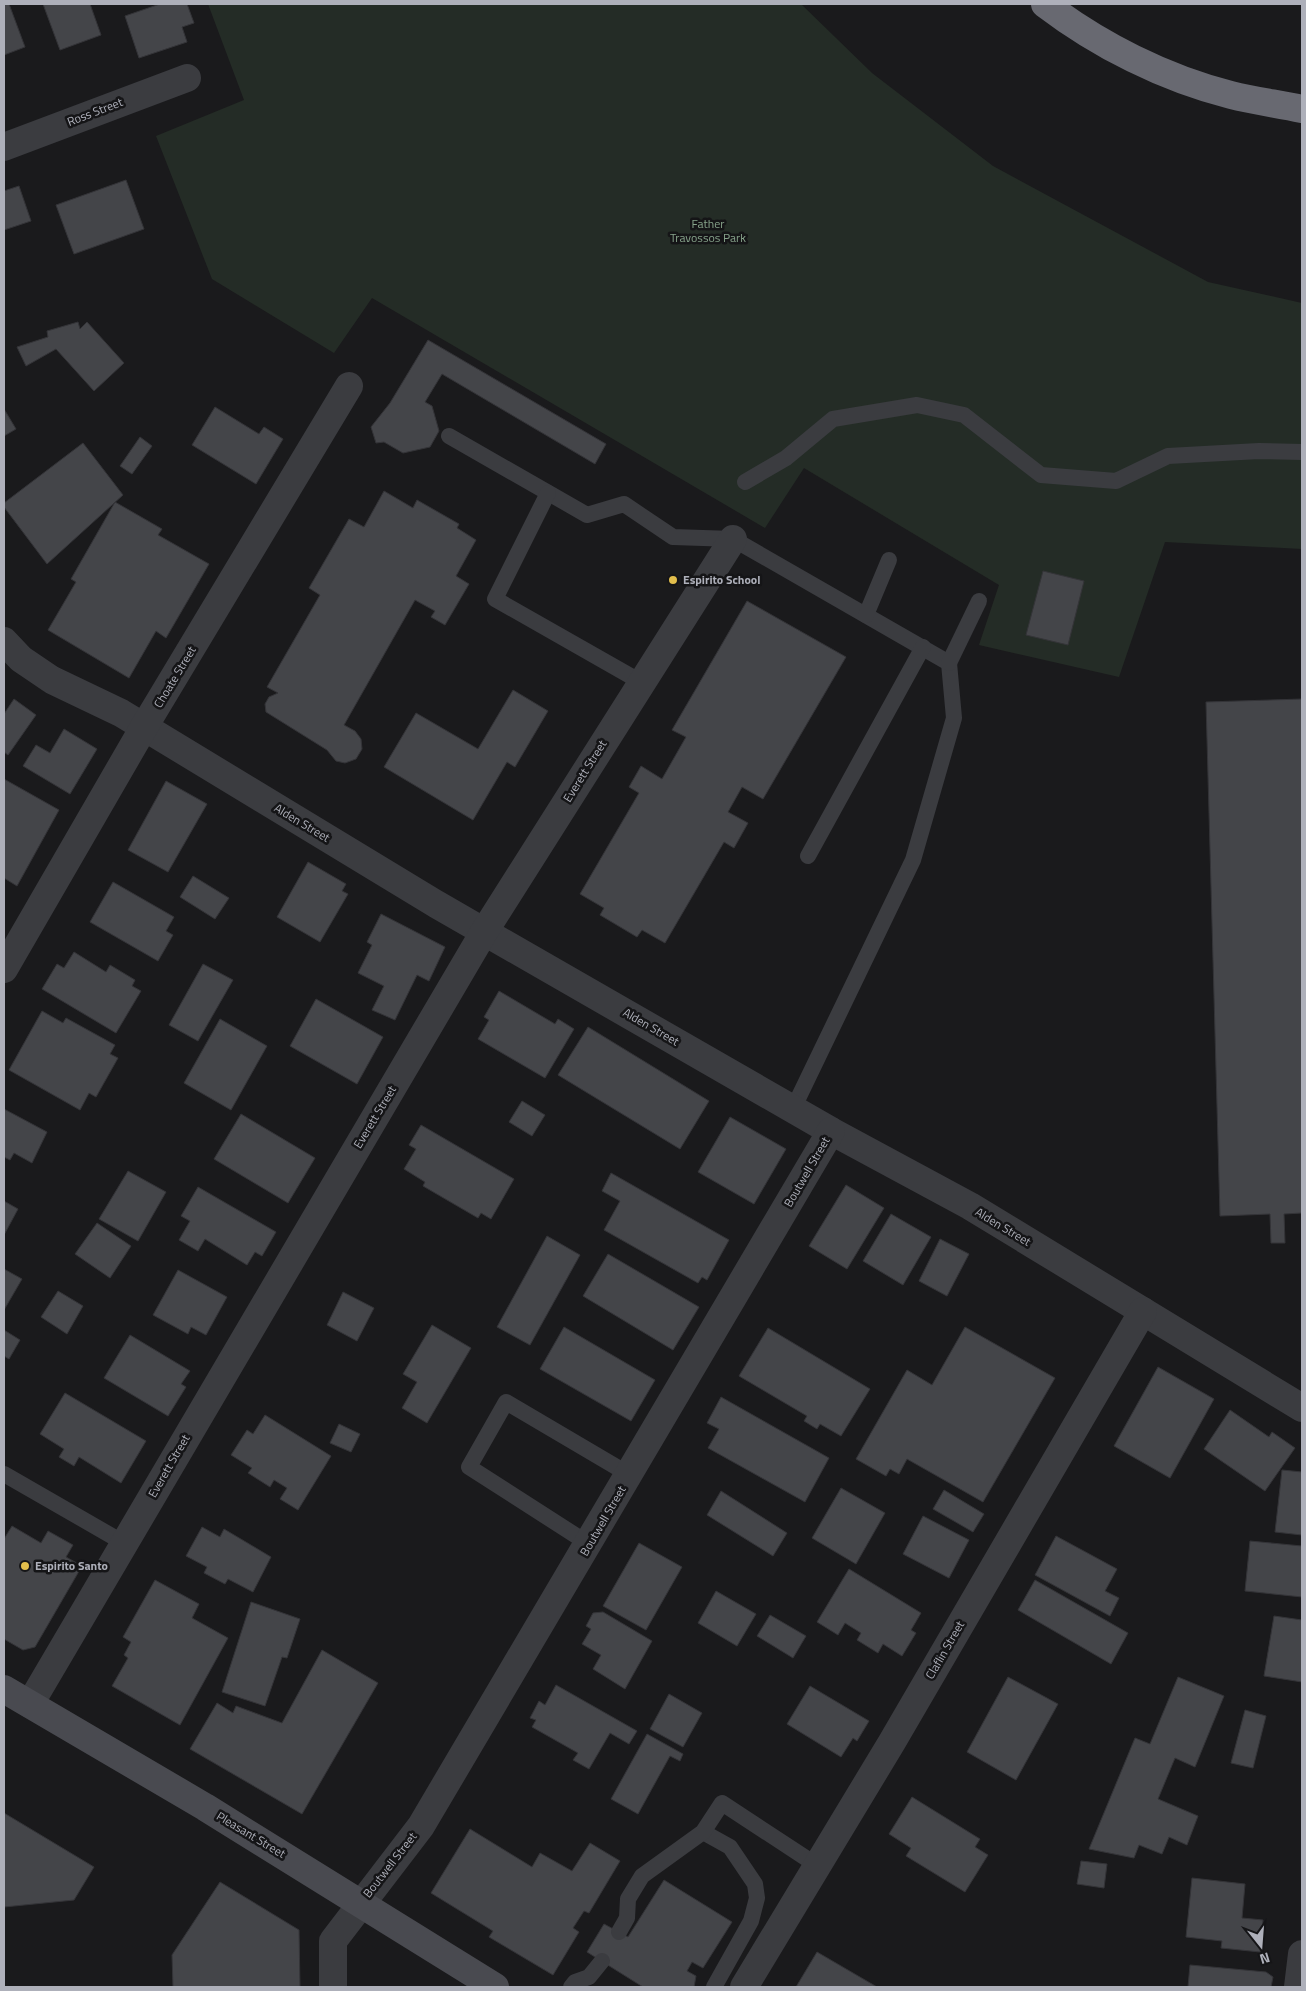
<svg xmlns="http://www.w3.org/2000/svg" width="1306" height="1991" font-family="'Titillium Web',sans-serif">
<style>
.green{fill:#242c26}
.building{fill:#444549;stroke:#343438}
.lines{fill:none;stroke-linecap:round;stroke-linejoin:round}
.service{stroke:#3b3c40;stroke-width:16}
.minor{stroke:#3b3c40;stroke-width:28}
.secondary{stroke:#494a50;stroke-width:28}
.motorway{stroke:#686971;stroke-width:28}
.poi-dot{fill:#e2be4c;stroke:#151517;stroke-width:2}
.labels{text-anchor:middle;stroke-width:5;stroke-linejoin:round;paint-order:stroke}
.street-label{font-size:12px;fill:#aeb0ba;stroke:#151517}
.park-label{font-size:12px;fill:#87a38b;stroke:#151517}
.poi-label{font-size:12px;font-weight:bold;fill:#aeb0ba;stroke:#151517;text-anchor:start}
</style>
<rect width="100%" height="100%" fill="#1a1a1c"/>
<!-- green -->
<polygon class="green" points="208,4 801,4 872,73 993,166 1208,282 1302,303 1302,549 1165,542 1119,677 979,645 999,585 804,468 765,528 372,298 334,353 212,279 156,136 244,100"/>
<!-- building -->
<g class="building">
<polygon points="4,4 9,4 25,47 4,55"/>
<polygon points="43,4 90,4 101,35 60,50"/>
<polygon points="160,4 187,4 194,23 182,27 187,42 139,58 125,16"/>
<polygon points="126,180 144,229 74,254 56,205"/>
<polygon points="19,186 31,221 4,230 4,191"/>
<polygon points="78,322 80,329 87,322 124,363 94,391 56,349 26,366 17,347 48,337 47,331"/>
<polygon points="428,340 606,444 595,464 442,374 425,402 432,406 439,431 430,447 403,453 384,442 376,443 371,427 390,403"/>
<polygon points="215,407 259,434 264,427 283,439 256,484 192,445"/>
<polygon points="4,409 16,429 4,436"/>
<polygon points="140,437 152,446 132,474 120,466"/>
<polygon points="83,443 123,495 47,564 4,507 4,503"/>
<polygon points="384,491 413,508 417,500 459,524 457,528 476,540 456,576 469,584 445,625 431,617 435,611 415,600 344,725 355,731 361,739 362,749 356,759 345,763 336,761 327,750 266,712 265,704 269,697 278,693 267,687 320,595 309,588 349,519 364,527"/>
<polygon points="115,502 162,529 158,535 209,564 166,638 156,631 129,678 48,630 76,582 71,579"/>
<polygon points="1043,571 1084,581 1068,645 1026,635"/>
<polygon points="747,601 846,657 763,799 742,787 728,812 748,823 734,848 724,842 665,943 642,930 637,937 600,915 604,908 580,894 639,793 629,787 641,766 662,779 686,737 672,730"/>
<polygon points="513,690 548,711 515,767 507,762 473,820 384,767 416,713 478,749"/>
<polygon points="14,699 36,715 8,755 4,752 4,714"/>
<polygon points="1302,699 1302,1213 1284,1214 1285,1243 1271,1243 1270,1214 1220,1216 1206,702"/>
<polygon points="64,729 97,749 70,794 23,766 36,745 50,753"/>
<polygon points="4,779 59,810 17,886 4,878"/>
<polygon points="166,781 207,804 168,872 128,850"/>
<polygon points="308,862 346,884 342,891 348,894 320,942 277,917"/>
<polygon points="193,876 229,898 215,919 180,897"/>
<polygon points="113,882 174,917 166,931 173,935 158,961 90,922"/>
<polygon points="381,914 445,947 429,981 417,975 395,1020 372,1010 384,986 358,973 372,945 367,942"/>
<polygon points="74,952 106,972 110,965 135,980 132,986 141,991 116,1033 42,989 57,964 64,968"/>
<polygon points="203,964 233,980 198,1041 169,1025"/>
<polygon points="499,991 555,1024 558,1019 574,1029 545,1078 478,1039 489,1020 484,1017"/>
<polygon points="316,999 383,1037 357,1084 290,1046"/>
<polygon points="42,1011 63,1023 66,1018 115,1045 110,1054 118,1058 96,1097 89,1093 80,1110 9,1070"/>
<polygon points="220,1019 267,1046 231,1110 184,1083"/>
<polygon points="588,1027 709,1101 680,1149 558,1075"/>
<polygon points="522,1101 545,1115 532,1136 509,1122"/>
<polygon points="4,1109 47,1132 32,1163 14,1153 10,1160 4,1157"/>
<polygon points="241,1114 315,1158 288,1203 214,1159"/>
<polygon points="730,1117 786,1149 754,1204 698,1172"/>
<polygon points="421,1125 514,1179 491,1219 481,1213 478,1218 423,1186 425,1182 404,1169 416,1149 409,1145"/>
<polygon points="128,1171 166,1192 138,1241 99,1219"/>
<polygon points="611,1173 729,1240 707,1280 702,1277 698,1283 604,1230 620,1201 602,1191"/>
<polygon points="846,1185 884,1208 847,1269 809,1246"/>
<polygon points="198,1187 276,1232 262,1256 255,1252 247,1265 205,1239 198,1251 179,1240 190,1221 181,1216"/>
<polygon points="4,1201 18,1209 4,1235"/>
<polygon points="891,1214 931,1237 903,1285 863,1261"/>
<polygon points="97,1223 131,1246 110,1278 75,1254"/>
<polygon points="547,1236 580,1255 530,1345 497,1327"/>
<polygon points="940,1239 969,1254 947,1296 919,1281"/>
<polygon points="608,1254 699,1307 673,1350 583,1296"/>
<polygon points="4,1269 22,1279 4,1310"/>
<polygon points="178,1270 227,1297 206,1335 191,1327 188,1334 153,1315"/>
<polygon points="58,1291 83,1306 67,1334 41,1317"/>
<polygon points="343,1292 374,1308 357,1341 327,1325"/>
<polygon points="432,1325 471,1348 427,1423 402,1408 417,1382 403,1374"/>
<polygon points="564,1327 655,1380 631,1421 540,1369"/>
<polygon points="965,1327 1055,1378 983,1502 907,1459 899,1474 890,1469 886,1476 856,1459 907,1370 932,1385"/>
<polygon points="768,1328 870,1389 841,1436 820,1424 817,1429 804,1421 807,1416 739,1376"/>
<polygon points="4,1330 20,1340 9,1359 4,1356"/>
<polygon points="130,1335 190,1371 181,1384 186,1387 168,1416 104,1378"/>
<polygon points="1158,1367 1214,1399 1170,1478 1114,1446"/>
<polygon points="65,1393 146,1441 121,1483 79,1457 74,1466 59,1457 64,1449 40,1434"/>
<polygon points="721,1397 829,1458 805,1502 708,1448 719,1429 707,1423"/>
<polygon points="1230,1410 1269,1437 1272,1432 1295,1448 1265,1491 1204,1449"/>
<polygon points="265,1415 331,1456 298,1510 280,1499 287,1488 274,1480 270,1487 248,1473 252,1468 231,1455 247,1430 253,1434"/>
<polygon points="339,1424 360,1434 351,1452 330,1443"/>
<polygon points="1282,1470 1302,1472 1302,1535 1275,1532"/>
<polygon points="841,1488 885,1513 856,1564 812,1538"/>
<polygon points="944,1490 984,1514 973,1532 933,1509"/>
<polygon points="721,1491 787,1533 773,1556 707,1515"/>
<polygon points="923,1516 969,1540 949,1578 903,1554"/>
<polygon points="12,1526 41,1543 48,1531 73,1545 66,1557 82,1566 35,1647 23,1650 4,1639 4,1539"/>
<polygon points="202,1527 220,1537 224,1529 271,1557 253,1592 228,1579 225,1584 204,1573 207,1567 186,1556"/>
<polygon points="1056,1536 1117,1569 1105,1591 1119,1598 1110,1616 1035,1575"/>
<polygon points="1250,1541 1302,1546 1302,1597 1245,1591"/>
<polygon points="639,1543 682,1567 646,1630 603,1606"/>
<polygon points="849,1569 921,1613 911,1630 916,1633 902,1656 883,1644 878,1653 857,1640 861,1633 845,1623 838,1635 817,1622"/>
<polygon points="155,1580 199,1604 192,1618 228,1638 180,1725 112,1686 128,1658 124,1655 131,1642 123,1637"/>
<polygon points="1035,1580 1128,1633 1111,1664 1018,1610"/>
<polygon points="716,1591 756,1614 737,1646 698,1623"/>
<polygon points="251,1602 300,1619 287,1658 282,1657 265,1706 222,1692"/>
<polygon points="603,1612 652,1641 625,1689 593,1669 601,1655 582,1644 591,1629 586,1626 593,1613"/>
<polygon points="770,1615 806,1636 793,1658 757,1636"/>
<polygon points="1274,1616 1302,1620 1302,1682 1264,1676"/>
<polygon points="322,1650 378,1683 302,1814 190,1749 217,1703 233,1713 236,1706 282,1723"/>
<polygon points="1008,1677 1058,1704 1016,1780 967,1752"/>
<polygon points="1178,1677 1224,1696 1195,1767 1175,1758 1158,1799 1198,1816 1187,1845 1169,1837 1162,1854 1139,1845 1134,1858 1089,1849 1135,1738 1150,1744"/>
<polygon points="556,1685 637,1731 629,1744 610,1733 589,1769 573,1760 578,1753 532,1727 536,1720 530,1718 539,1701 545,1705"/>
<polygon points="810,1686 869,1721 857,1741 853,1738 841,1757 787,1724"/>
<polygon points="669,1694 702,1713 683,1747 650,1729"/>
<polygon points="1245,1710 1266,1716 1253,1768 1231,1763"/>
<polygon points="647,1734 683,1754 680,1761 670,1756 638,1814 611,1799"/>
<polygon points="912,1797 980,1839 975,1847 988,1855 965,1892 906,1856 911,1848 889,1834"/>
<polygon points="4,1813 94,1867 74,1900 4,1907"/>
<polygon points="470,1829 532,1867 540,1853 572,1871 590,1843 620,1861 589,1913 584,1911 573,1928 579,1932 553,1975 489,1937 493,1931 431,1893"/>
<polygon points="1081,1861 1107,1864 1104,1888 1077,1884"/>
<polygon points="1192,1878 1245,1884 1242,1918 1263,1920 1260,1952 1221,1948 1222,1941 1186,1937"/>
<polygon points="664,1880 732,1922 703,1968 692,1962 687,1971 696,1976 694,1987 643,1987 587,1952 604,1924 628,1937"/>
<polygon points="220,1882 299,1930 300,1987 173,1987 172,1955"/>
<polygon points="817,1952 877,1987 796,1987"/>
<polygon points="1190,1965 1266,1972 1273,1977 1271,1987 1188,1987"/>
</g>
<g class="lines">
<!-- service -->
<g class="service">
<polyline points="449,436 587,515 624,504 673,537 733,539 949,663 954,718 913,860 793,1109"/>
<polyline points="745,482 786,458 833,419 917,405 964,415 1041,475 1116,481 1168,456 1259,451 1302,452"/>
<polyline points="548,493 495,599 641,682"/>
<polyline points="866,615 889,560"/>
<polyline points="949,663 979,601"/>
<polyline points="808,856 923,647"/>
<polyline points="4,1474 124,1543"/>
<polyline points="589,1544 469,1467 506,1402 630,1475"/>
<polyline points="703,1832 730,1847 755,1884 757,1898 751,1921 714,1987"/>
<polyline points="619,1932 627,1918 628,1899 642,1876 703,1832 722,1803 818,1866"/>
<polyline points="571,1987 575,1982 589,1977 602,1961"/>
</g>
<!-- minor -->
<g class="minor">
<polyline points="4,147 187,78"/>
<polyline points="4,641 21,659 52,680 121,713 436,904 831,1131 970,1206 1302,1408"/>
<polyline points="4,969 144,727 349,386"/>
<polyline points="30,1704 484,932 733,539"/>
<polyline points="333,1987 333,1941 421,1826 831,1131"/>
<polyline points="744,1987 892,1742 1143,1311"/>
<polyline points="1298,1987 1302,1954"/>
</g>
<!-- secondary -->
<polyline class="secondary" points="4,1689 205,1807 495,1987"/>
<!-- motorway -->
<path class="motorway" d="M1045,4c54,41 119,74 186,91 24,6 48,9 71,14"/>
</g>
<!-- markers -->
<g class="poi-dot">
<circle cx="673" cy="580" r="5"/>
<circle cx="25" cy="1566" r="5"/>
</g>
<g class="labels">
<!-- street labels -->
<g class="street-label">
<text transform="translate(95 112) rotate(-21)" y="4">Ross Street</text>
<text transform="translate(175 677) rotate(-59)" y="4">Choate Street</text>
<text transform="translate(585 771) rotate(-58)" y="4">Everett Street</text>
<text transform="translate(302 823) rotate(31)" y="4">Alden Street</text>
<text transform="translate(651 1027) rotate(30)" y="4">Alden Street</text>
<text transform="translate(375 1117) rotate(-59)" y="4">Everett Street</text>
<text transform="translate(807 1172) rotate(-60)" y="4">Boutwell Street</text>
<text transform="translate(1003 1227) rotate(31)" y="4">Alden Street</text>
<text transform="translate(169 1466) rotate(-60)" y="4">Everett Street</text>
<text transform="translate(603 1521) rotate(-60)" y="4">Boutwell Street</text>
<text transform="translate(945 1650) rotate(-60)" y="4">Claflin Street</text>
<text transform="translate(251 1835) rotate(31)" y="4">Pleasant Street</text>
<text transform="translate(390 1865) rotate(-52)" y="4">Boutwell Street</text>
</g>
<!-- park labels -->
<g class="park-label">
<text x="708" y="228">Father<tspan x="708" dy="14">Travossos Park</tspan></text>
</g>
<!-- poi labels -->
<g class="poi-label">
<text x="683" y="584">Espirito School</text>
<text x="35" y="1570">Espirito Santo</text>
</g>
</g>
<!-- border -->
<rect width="1306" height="1991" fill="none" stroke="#aeb0ba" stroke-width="10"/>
<!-- north arrow -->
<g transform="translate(1261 1946) rotate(163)" stroke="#151517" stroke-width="4" paint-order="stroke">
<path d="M0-4L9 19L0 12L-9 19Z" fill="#aeb0ba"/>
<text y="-8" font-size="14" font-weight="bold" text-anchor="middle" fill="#aeb0ba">N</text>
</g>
</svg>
